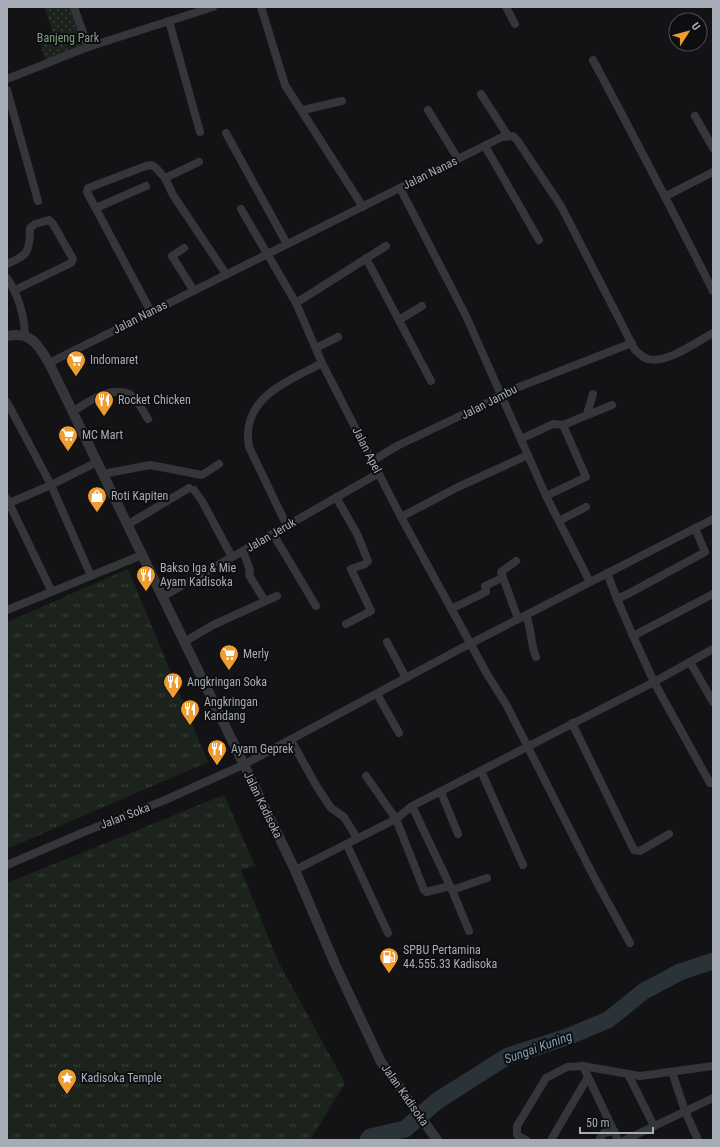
<svg xmlns="http://www.w3.org/2000/svg" width="720" height="1147" font-family="'Roboto Condensed',sans-serif">
<style>
.grass{fill:url(#grass-tufts)}
.park{fill:url(#park-dots)}
.lines{fill:none;stroke-linecap:round;stroke-linejoin:round}
.river{stroke:#2a3338;stroke-width:17}
.minor{stroke:#34363a;stroke-width:8}
.tertiary{stroke:#34363a;stroke-width:10}
.labels{text-anchor:middle;stroke-width:4;stroke-linejoin:round;paint-order:stroke}
.park-label{font-size:12px;fill:#7ea07c;stroke:#0e0e10}
.street-label{font-size:12px;fill:#a5acb5;stroke:#0e0e10}
.poi-label{font-size:12px;fill:#a5acb5;stroke:#0e0e10;text-anchor:start}
.water-label{font-size:13px;font-style:italic;fill:#7c9db0;stroke:#0e0e10}
</style>
<defs>
<pattern id="grass-tufts" width="24" height="20" patternUnits="userSpaceOnUse"><rect width="24" height="20" fill="#1c231c"/><path d="M3 7l-1-3M5 7V3M7 7l1-3M15 17l-1-3M17 17v-4M19 17l1-3" fill="none" stroke="#3a403b"/></pattern>
<pattern id="park-dots" width="8" height="8" patternUnits="userSpaceOnUse"><rect width="8" height="8" fill="#1c231c"/><path d="M2 2h.1M6 6h.1" fill="none" stroke="#3a403b" stroke-width="1.8" stroke-linecap="round"/></pattern>
</defs>
<rect width="100%" height="100%" fill="#131315"/>
<!-- grass -->
<g class="grass">
<polygon points="128,569 208,762 7,849 7,622"/>
<polygon points="224,795 255,866 241,870 279,963 345,1083 310,1140 7,1140 7,883"/>
</g>
<!-- park -->
<polygon class="park" points="44,7 74,7 88,47 46,62 38,37 53,31"/>
<g class="lines">
<!-- river -->
<polyline class="river" points="368,1140 370,1137 405,1129 437,1101 508,1056 567,1037 608,1020 644,991 680,972 713,961"/>
<!-- minor -->
<g class="minor">
<polyline points="74,7 88,47"/>
<polyline points="261,7 285,85 363,207"/>
<polyline points="506,7 515,24"/>
<polyline points="169,21 200,132"/>
<path d="M593,60c41,77 81,153 120,231"/>
<polyline points="7,79 88,47 213,7"/>
<polyline points="7,90 38,201"/>
<polyline points="481,94 508,136"/>
<polyline points="303,110 342,101"/>
<polyline points="428,110 458,159"/>
<polyline points="695,116 713,148"/>
<polyline points="226,133 287,244"/>
<polyline points="485,146 539,240"/>
<polyline points="165,178 199,162"/>
<polyline points="400,188 466,316 546,496 590,582"/>
<polyline points="666,196 713,172"/>
<polyline points="96,208 146,186"/>
<polyline points="241,209 296,303 322,363 401,517 487,674 507,706 594,877 630,943"/>
<polyline points="184,248 172,256 194,291"/>
<polyline points="366,258 431,381"/>
<path d="M7,264c21,-9 23,-12 23,-36l5,-4 14,-4 4,4 20,35 -2,4 -56,27"/>
<path d="M7,278c12,18 17,36 18,57"/>
<polyline points="296,303 386,246"/>
<polyline points="151,312 87,192 88,188 146,166 151,165 155,167 165,178 173,195 226,274"/>
<polyline points="399,320 422,306"/>
<polyline points="316,348 338,337"/>
<path d="M49,363l453,-226 11,-1 4,4 44,66 74,144c4,3 8,8 13,9 19,5 48,-17 65,-26"/>
<polyline points="7,402 51,485 91,576"/>
<path d="M72,412c16,-10 37,-26 57,-18 9,4 14,18 19,25"/>
<polyline points="587,414 593,394"/>
<polyline points="521,439 553,424 563,425 612,405"/>
<polyline points="372,461 397,446 491,401 501,394 632,343"/>
<polyline points="103,474 150,465 202,475 219,464"/>
<polyline points="194,490 202,501 232,557"/>
<polyline points="546,496 586,477 563,425"/>
<polyline points="336,497 357,534 368,561 365,564 351,569 371,611 346,624"/>
<polyline points="7,499 52,592"/>
<polyline points="7,504 51,485 97,462"/>
<polyline points="401,517 458,487 528,455"/>
<polyline points="559,521 586,507"/>
<polyline points="127,525 189,488"/>
<path d="M287,526l-38,-79c-9,-49 38,-65 73,-84"/>
<polyline points="273,534 316,606"/>
<polyline points="243,551 250,570 249,575 265,601"/>
<polyline points="516,561 501,572 518,619"/>
<polyline points="607,573 617,599 628,594 705,552 695,528"/>
<polyline points="162,597 379,473"/>
<polyline points="617,599 633,636"/>
<polyline points="451,609 486,592 485,586 502,578"/>
<polyline points="7,610 142,555"/>
<path d="M526,615c6,15 4,28 10,42"/>
<polyline points="184,642 213,625 277,596"/>
<polyline points="387,642 406,678"/>
<polyline points="690,662 713,702"/>
<polyline points="377,694 399,733"/>
<polyline points="572,723 634,850 640,851 669,834"/>
<polyline points="291,740 317,787 331,808 344,817 357,838"/>
<polyline points="481,771 523,865"/>
<polyline points="366,776 396,819 424,890 426,892 450,886"/>
<polyline points="710,783 654,682 633,636 713,594"/>
<polyline points="441,792 458,834"/>
<polyline points="412,806 452,890 469,931"/>
<polyline points="347,845 388,933"/>
<polyline points="7,865 84,832 165,800 243,765 458,650 713,519"/>
<polyline points="295,870 396,819 412,806 654,682 713,649"/>
<polyline points="452,890 487,878"/>
<polyline points="583,1066 618,1140"/>
<polyline points="672,1072 685,1111 698,1140"/>
<polyline points="628,1074 654,1126"/>
<polyline points="526,1140 517,1135 517,1126 546,1078 567,1067 583,1066 640,1076 713,1066"/>
<polyline points="551,1140 588,1077"/>
<polyline points="599,1140 604,1133 614,1131"/>
<polyline points="625,1140 713,1098"/>
</g>
<!-- tertiary -->
<path class="tertiary" d="M7,336c23,-5 31,8 42,27l246,507 40,94 46,98 56,78"/>
</g>
<!-- icons -->
<defs>
<symbol id="supermarket-pin" viewBox="-11 -11 22 30"><path d="M0 17L-7.5 6A9.5 9.5 0 1 1 7.5 6Z" fill="#ef9c31" stroke="#0e0e10"/><path d="M-6-5.5h2.5l.6 2H6L4.5 2H-2.5L-4.4-4H-6ZM-1.5 3.2a1.3 1.3 0 1 0 .1 0ZM3 3.2a1.3 1.3 0 1 0 .1 0Z" fill="#fff"/></symbol>
<symbol id="restaurant-pin" viewBox="-11 -11 22 30"><path d="M0 17L-7.5 6A9.5 9.5 0 1 1 7.5 6Z" fill="#ef9c31" stroke="#0e0e10"/><path d="M-5-6h1v4h1v-4h1v4h1v-4h1v5L-1.5 .5V6h-2V.5L-5-1ZM5-6V6H3V1.5H1.5Q1.5-4 5-6Z" fill="#fff"/></symbol>
<symbol id="shop-pin" viewBox="-11 -11 22 30"><path d="M0 17L-7.5 6A9.5 9.5 0 1 1 7.5 6Z" fill="#ef9c31" stroke="#0e0e10"/><path d="M-5-2.5h2.3a2.7 3.5 0 0 1 5.4 0H5L5.5 6h-11ZM-1.5-2.5h3a1.5 2.3 0 0 0-3 0Z" fill="#fff"/></symbol>
<symbol id="fuel-pin" viewBox="-11 -11 22 30"><path d="M0 17L-7.5 6A9.5 9.5 0 1 1 7.5 6Z" fill="#ef9c31" stroke="#0e0e10"/><path d="M-5.5-6h7V0h2V4h1.3V-2.5L3-4.5l.8-.8L6-3V5H2.5V1h-1V6h-7ZM-4.2-4.7v3.2H.2V-4.7Z" fill="#fff"/></symbol>
<symbol id="sight-pin" viewBox="-11 -11 22 30"><path d="M0 17L-7.5 6A9.5 9.5 0 1 1 7.5 6Z" fill="#ef9c31" stroke="#0e0e10"/><path d="M0-6L1.8-2.2L6-1.7L2.9 1.2L3.7 5.4L0 3.3L-3.7 5.4L-2.9 1.2L-6-1.7L-1.8-2.2Z" fill="#fff"/></symbol>
</defs>
<g fill-rule="evenodd">
<use href="#supermarket-pin" x="65" y="349" width="22" height="30"/>
<use href="#restaurant-pin" x="93" y="389" width="22" height="30"/>
<use href="#supermarket-pin" x="57" y="424" width="22" height="30"/>
<use href="#shop-pin" x="86" y="485" width="22" height="30"/>
<use href="#restaurant-pin" x="135" y="564" width="22" height="30"/>
<use href="#supermarket-pin" x="218" y="643" width="22" height="30"/>
<use href="#restaurant-pin" x="162" y="671" width="22" height="30"/>
<use href="#restaurant-pin" x="179" y="698" width="22" height="30"/>
<use href="#restaurant-pin" x="206" y="738" width="22" height="30"/>
<use href="#fuel-pin" x="378" y="946" width="22" height="30"/>
<use href="#sight-pin" x="56" y="1067" width="22" height="30"/>
</g>
<g class="labels">
<!-- park labels -->
<g class="park-label">
<text x="68" y="42">Banjeng Park</text>
</g>
<!-- street labels -->
<g class="street-label">
<text transform="translate(430 173) rotate(-26)" y="4">Jalan Nanas</text>
<text transform="translate(140 317) rotate(-27)" y="4">Jalan Nanas</text>
<text transform="translate(489 402) rotate(-27)" y="4">Jalan Jambu</text>
<text transform="translate(367 450) rotate(63)" y="4">Jalan Apel</text>
<text transform="translate(271 535) rotate(-30)" y="4">Jalan Jeruk</text>
<text transform="translate(263 805) rotate(64)" y="4">Jalan Kadisoka</text>
<text transform="translate(125 816) rotate(-21)" y="4">Jalan Soka</text>
<text transform="translate(405 1095) rotate(55)" y="4">Jalan Kadisoka</text>
</g>
<!-- poi labels -->
<g class="poi-label">
<text x="90" y="364">Indomaret</text>
<text x="118" y="404">Rocket Chicken</text>
<text x="82" y="439">MC Mart</text>
<text x="111" y="500">Roti Kapiten</text>
<text x="160" y="572">Bakso Iga &amp; Mie<tspan x="160" dy="14">Ayam Kadisoka</tspan></text>
<text x="243" y="658">Merly</text>
<text x="187" y="686">Angkringan Soka</text>
<text x="204" y="706">Angkringan<tspan x="204" dy="14">Kandang</tspan></text>
<text x="231" y="753">Ayam Geprek</text>
<text x="403" y="954">SPBU Pertamina<tspan x="403" dy="14">44.555.33 Kadisoka</tspan></text>
<text x="81" y="1082">Kadisoka Temple</text>
</g>
<!-- water labels -->
<g class="water-label">
<text transform="translate(538 1047) rotate(-20)" y="5">Sungai Kuning</text>
</g>
</g>
<!-- border -->
<rect width="720" height="1147" fill="none" stroke="#a5acb5" stroke-width="16"/>
<!-- north arrow -->
<g transform="translate(688 32) rotate(54)"><circle r="19" fill="#0e0e10" stroke="#4a4d52"/>
<path d="M0-3L7 15L0 10L-7 15Z" fill="#ef9c31"/>
<text y="-6" font-size="11" font-weight="bold" text-anchor="middle" fill="#a5acb5">U</text>
</g>
<!-- scale -->
<path d="M580 1127v6h73v-6" fill="none" stroke="#a5acb5" stroke-width="2"/>
<text x="586" y="1127" font-size="12" fill="#a5acb5" stroke="#0e0e10" stroke-width="3" paint-order="stroke">50 m</text>
</svg>
